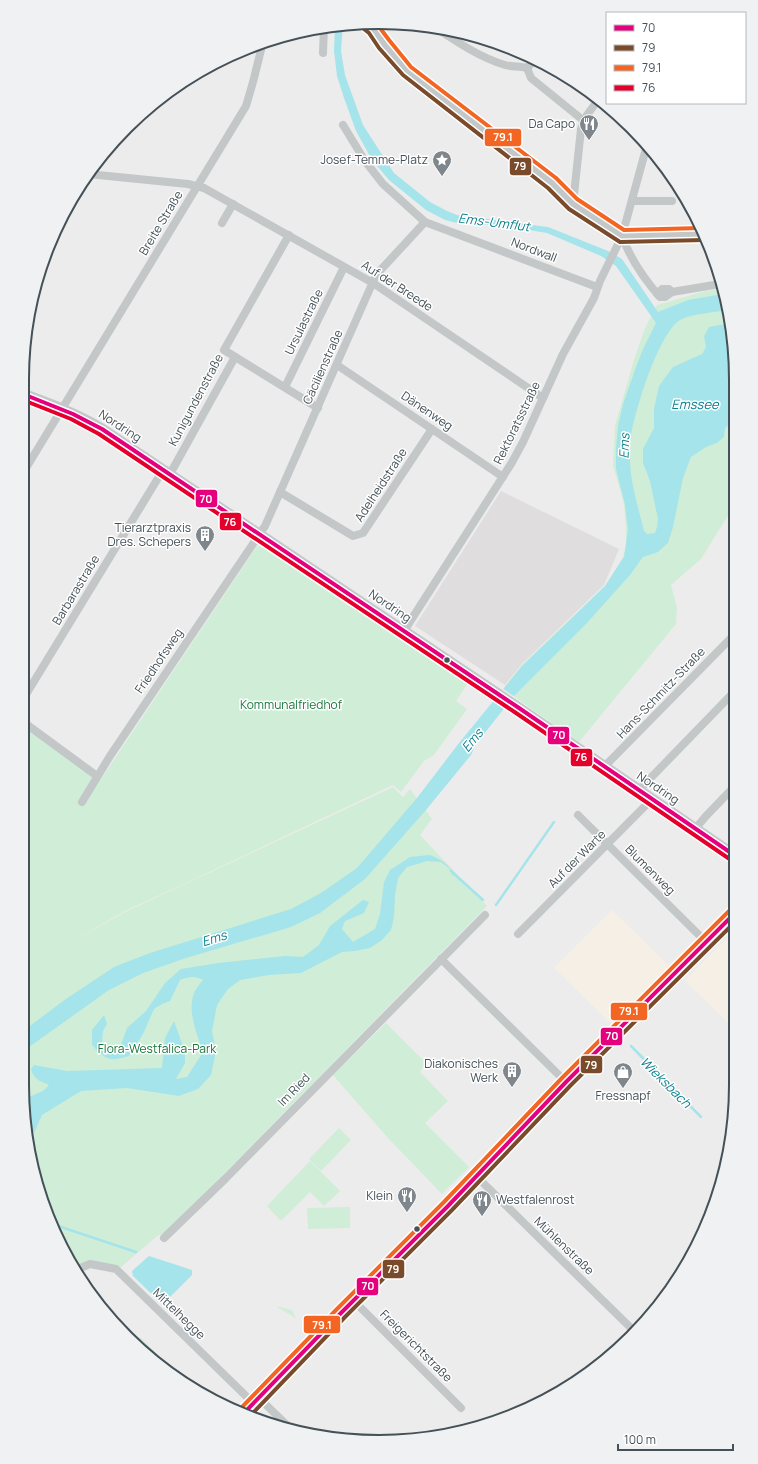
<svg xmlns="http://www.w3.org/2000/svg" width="758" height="1464" font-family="Manrope,sans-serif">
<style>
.commercial{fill:#f5efe6}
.education{fill:#dfddde}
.green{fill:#d0edd7}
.water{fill:#a5e4ea}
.pier{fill:#edecec}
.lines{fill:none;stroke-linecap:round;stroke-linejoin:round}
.stream{stroke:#a5e4ea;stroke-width:2.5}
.minor{stroke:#c3c7c8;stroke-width:8}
.tertiary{stroke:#c3c7c8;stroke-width:10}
.secondary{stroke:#c5c8ca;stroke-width:11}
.bus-1-casing{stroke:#fff;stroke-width:7}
.bus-2-casing{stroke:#fff;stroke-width:7}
.bus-3-casing{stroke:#fff;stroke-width:7}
.bus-4-casing{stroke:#fff;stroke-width:7}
.bus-1{stroke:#e5007d;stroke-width:4}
.bus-2{stroke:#7a4b2a;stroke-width:4}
.bus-3{stroke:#f26522;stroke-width:4}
.bus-4{stroke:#e4002b;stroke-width:4}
.bus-dot{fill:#445158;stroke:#fff;stroke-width:1.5}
.labels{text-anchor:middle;stroke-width:3;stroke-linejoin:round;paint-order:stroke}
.poi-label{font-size:12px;fill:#445158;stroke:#fff;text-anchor:end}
.street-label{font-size:12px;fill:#445158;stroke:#fff}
.park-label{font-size:12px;fill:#17773b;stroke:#fff}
.water-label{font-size:13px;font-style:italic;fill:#0e808b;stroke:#fff}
.rim{fill:none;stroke:#445158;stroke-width:2}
.line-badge{stroke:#fff;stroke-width:1.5}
.badge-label{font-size:11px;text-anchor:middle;font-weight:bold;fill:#fff}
</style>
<rect width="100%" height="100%" fill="#edecec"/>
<!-- commercial -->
<g class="commercial">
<polygon points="612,910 669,966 611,1024 554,968"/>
<polygon points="735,930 735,1030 685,981"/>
</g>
<!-- education -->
<polygon class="education" points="501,491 619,549 604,585 521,665 505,685 415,626"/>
<!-- green -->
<g class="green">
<polygon points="721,289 733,332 733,511 727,517 701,559 671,585 677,608 676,624 579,742 503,689 521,666 605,586 623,557 626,545 626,529 624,504 613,465 615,426 634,360 645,328 657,305 706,291"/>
<polygon points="262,544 468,683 456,701 467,709 434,755 424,761 401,792 393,785 184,884 125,911 59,949 125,912 393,787 403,797 410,789 432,819 420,835 487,906 167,1232 157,1236 120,1268 77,1268 41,1200 22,1085 22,732 28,729 99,782 257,546"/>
<polygon points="386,1023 426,1063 420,1072 448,1101 425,1123 469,1167 442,1194 388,1138 333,1075"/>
<polygon points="339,1128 351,1140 321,1171 309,1159"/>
<polygon points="310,1161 340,1191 324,1206 310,1192 281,1221 267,1206"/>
<polygon points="350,1207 350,1228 308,1229 307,1208"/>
<polygon points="275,1306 292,1310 296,1318"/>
<polygon points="140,1337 189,1386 181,1382 137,1341"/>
</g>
<!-- water -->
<g class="water">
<path d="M335,25h8l-2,26 4,24 18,50 31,48 36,29 17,9 10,4 91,12 60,24 14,8 36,53 30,-12 35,-6 4,16c-14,3 -31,3 -45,9 -23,10 -49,97 -52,123 -1,7 0,14 0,21 1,22 9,47 14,68l3,3 8,-1 2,-6 1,-8 -8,-38 -7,-18v-14l11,-21v-19l5,-23 14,-19 29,-13 4,-7 -2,-11 5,-9 22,-4 2,9v90l-8,6 -1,9 -7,6 -11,4 -15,10 -8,21 -10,49 -5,16 -10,9 -15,5 -13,18 -44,49 -72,72 -38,48 -5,11 -45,55 -61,69 -45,34 -29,14 -105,31 -43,15 -34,17 -87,62v-20l41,-31 51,-34 36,-14 141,-44 30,-16 36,-25 60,-70 42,-55 63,-77 83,-80 19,-29 4,-27 -3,-25 -9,-36v-21l2,-22 5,-22 13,-37 7,-18 13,-26 -40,-57 -15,-10 -54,-23 -48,-8 -42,-2 -12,-3 -19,-10 -37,-30 -17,-20 -16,-29 -12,-33 -7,-22 -3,-25z"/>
<path d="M430,855c12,5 19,9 24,20l-1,1 -4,-8 -8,-6 -14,-1 -20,6 -9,11 -3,17 -1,22 -3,13 -9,10 -12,8 -15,3 -13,1 -41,21 -32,2 -29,5 -12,9 -11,16 -5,26 4,20 -5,24 -13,14 -19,7 -52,-8 -46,3 -39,24 -11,25 -7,-41 19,-8 6,-6c-9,-4 -15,-5 -18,-16l3,-4 33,6 95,-3 3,-30 9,-17 11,31v11l-9,16 11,-2 16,-25c-6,-18 -17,-43 -8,-61 2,-4 5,-7 8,-11 -8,-5 -15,-3 -23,0l-10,21 -8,3 -8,5 -11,25 -14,22c-20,6 -23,4 -37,-11v-15l12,-15 3,9 -4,7 -1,11 10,4 9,-1 6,-17 19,-17 19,-28 16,-14 37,-6 67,-7 18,1 16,-12 11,-19 33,-26 6,2 -5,11 -19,8 -3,8 11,13 22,-13 5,-15 4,-32 6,-12 20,-13z"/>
<polygon points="149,1256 192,1270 192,1275 166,1301 161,1303 133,1276 132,1271"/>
</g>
<!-- pier -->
<polygon class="pier" points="502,688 515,697 506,709 492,700"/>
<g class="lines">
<!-- stream -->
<g class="stream">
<polyline points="451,871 483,900"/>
<polyline points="496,905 554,822"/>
<polyline points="631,1046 701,1117"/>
<polyline points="58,1226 136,1252"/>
</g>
<!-- minor -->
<g class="minor">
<path d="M436,28c21,14 45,30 69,37 7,2 15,1 22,3"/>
<polyline points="323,53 324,27"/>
<polyline points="527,68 531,78 584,121"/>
<polyline points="527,68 536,59"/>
<polyline points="343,125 365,161 383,184 425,222 597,287"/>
<polyline points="88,174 188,184 204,188 373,283 543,398"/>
<polyline points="632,201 672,201"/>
<polyline points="573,204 581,129 587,115 598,100"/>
<polyline points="222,223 233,204"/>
<polyline points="289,235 224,350 318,408"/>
<path d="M622,236c8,22 23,44 38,61h5l7,-5 48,-8"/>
<polyline points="657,294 662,289 669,289 672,292"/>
<polyline points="337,365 503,477"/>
<polyline points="285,387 344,267"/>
<polyline points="23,473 246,106 253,82 263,42"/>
<polyline points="170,474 235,357"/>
<polyline points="280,492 353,536 363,533 432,429"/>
<polyline points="404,631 511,464 523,442 563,354 594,298 600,281 622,236 647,145"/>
<polyline points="22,701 163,470"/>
<polyline points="22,721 97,776"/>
<polyline points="604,767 734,635"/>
<polyline points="639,790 734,692"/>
<polyline points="82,802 110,756 265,526 376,275 425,222"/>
<polyline points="578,815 706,942"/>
<polyline points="696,828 706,816 734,787"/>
<polyline points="518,934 652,799"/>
<polyline points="441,959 566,1082"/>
<polyline points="477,1177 635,1332"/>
<polyline points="164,1238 225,1179 485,915"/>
<polyline points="78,1269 90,1264 116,1269 254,1404"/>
<polyline points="353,1300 461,1408"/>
<polyline points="259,1398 292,1430"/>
</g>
<!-- tertiary -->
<g class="tertiary">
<polyline points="368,24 374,29 384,44 407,71 552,183 573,204 622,236 704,234"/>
<polyline points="246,1411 341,1313 448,1206 566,1082 735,913"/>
</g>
<!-- secondary -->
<path class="secondary" d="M23,394c27,10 54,20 79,35l417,279 215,147"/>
<defs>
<g id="bus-1">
<polyline points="23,394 73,414 102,429 519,708 734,855"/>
<polyline points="246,1411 341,1313 448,1206 566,1082 735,913"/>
</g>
<g id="bus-2">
<polyline points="364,29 369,33 379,48 403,75 548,188 569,209 620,242 704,240"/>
<polyline points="252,1414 345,1317 452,1210 570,1086 735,922"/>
</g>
<g id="bus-3">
<polyline points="377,24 389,40 411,67 556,178 577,199 624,230 701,228"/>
<polyline points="242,1407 337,1309 444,1202 562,1078 731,909"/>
</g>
<polyline id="bus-4" points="23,400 71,419 99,434 516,713 731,860"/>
</defs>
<!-- bus-1 casing -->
<use href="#bus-1" class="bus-1-casing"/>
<!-- bus-2 casing -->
<use href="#bus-2" class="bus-2-casing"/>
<!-- bus-3 casing -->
<use href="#bus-3" class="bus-3-casing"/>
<!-- bus-4 casing -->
<use href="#bus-4" class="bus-4-casing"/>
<!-- bus-1 -->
<use href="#bus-1" class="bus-1"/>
<!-- bus-2 -->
<use href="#bus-2" class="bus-2"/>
<!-- bus-3 -->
<use href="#bus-3" class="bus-3"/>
<!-- bus-4 -->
<use href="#bus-4" class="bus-4"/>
</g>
<!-- icons -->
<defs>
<symbol id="restaurant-pin" viewBox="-11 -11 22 30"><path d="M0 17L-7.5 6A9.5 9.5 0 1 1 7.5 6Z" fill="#7f878c" stroke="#fff"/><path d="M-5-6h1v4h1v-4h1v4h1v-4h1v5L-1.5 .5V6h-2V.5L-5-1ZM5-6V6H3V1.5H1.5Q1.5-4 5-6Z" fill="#fff"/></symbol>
<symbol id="sight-pin" viewBox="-11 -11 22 30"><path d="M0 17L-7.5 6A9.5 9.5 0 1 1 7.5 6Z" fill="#7f878c" stroke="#fff"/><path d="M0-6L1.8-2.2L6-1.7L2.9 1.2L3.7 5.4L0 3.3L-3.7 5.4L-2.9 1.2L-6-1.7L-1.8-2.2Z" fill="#fff"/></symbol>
<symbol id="building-pin" viewBox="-11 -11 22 30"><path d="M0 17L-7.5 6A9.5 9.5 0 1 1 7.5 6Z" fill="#7f878c" stroke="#fff"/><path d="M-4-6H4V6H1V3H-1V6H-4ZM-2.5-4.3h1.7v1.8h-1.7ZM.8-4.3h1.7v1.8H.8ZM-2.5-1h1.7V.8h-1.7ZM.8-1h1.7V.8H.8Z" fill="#fff"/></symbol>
<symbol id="shop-pin" viewBox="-11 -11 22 30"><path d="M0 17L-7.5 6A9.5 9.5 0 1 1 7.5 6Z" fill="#7f878c" stroke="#fff"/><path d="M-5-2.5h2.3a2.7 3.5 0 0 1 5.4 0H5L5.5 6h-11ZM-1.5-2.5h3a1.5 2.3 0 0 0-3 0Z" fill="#fff"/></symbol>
</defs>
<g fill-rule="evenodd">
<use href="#restaurant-pin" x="578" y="113" width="22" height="30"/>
<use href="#sight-pin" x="431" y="149" width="22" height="30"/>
<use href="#building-pin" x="194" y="524" width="22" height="30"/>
<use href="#building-pin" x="501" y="1060" width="22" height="30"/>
<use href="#shop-pin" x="612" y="1061" width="22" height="30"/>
<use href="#restaurant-pin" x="396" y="1185" width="22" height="30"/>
<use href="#restaurant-pin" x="471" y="1189" width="22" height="30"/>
</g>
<!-- markers -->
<g class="bus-dot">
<circle cx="447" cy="660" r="3.5"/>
<circle cx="417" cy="1229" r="3.5"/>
</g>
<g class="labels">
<!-- poi labels -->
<g class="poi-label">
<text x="575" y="128">Da Capo</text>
<text x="428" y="164">Josef-Temme-Platz</text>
<text x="191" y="532">Tierarztpraxis<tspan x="191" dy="14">Dres. Schepers</tspan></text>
<text x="498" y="1068">Diakonisches<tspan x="498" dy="14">Werk</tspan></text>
<text x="623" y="1100" text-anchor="middle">Fressnapf</text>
<text x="393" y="1200">Klein</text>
<text x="496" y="1204" text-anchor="start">Westfalenrost</text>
</g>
<!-- street labels -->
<g class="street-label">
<text transform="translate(161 223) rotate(-59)" y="4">Breite Straße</text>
<text transform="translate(534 250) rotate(21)" y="4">Nordwall</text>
<text transform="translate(397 286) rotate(33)" y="4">Auf der Breede</text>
<text transform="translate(304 322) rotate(-64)" y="4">Ursulastraße</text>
<text transform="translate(323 367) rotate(-66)" y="4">Cäcilienstraße</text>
<text transform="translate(196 400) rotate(-62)" y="4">Kunigundenstraße</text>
<text transform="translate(427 411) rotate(34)" y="4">Dänenweg</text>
<text transform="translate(517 423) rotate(-64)" y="4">Rektoratsstraße</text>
<text transform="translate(120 426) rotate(33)" y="4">Nordring</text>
<text transform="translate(381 485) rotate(-57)" y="4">Adelheidstraße</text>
<text transform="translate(76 590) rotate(-59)" y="4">Barbarastraße</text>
<text transform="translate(390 606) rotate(34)" y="4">Nordring</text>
<text transform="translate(159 661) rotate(-56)" y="4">Friedhofsweg</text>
<text transform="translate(661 693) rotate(-46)" y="4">Hans-Schmitz-Straße</text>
<text transform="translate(658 788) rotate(34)" y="4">Nordring</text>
<text transform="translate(577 859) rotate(-45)" y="4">Auf der Warte</text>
<text transform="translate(650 870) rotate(45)" y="4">Blumenweg</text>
<text transform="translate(294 1090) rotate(-46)" y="4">Im Ried</text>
<text transform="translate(564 1246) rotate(44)" y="4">Mühlenstraße</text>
<text transform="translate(179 1314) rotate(44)" y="4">Mittelhegge</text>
<text transform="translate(416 1346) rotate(45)" y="4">Freigerichtstraße</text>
</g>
<!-- park labels -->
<g class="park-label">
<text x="291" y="709">Kommunalfriedhof</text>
<text x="157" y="1053">Flora-Westfalica-Park</text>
</g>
<!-- water labels -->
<g class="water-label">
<text transform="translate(494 222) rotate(7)" y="5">Ems-Umflut</text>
<text x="695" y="409">Emssee</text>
<text transform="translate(624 446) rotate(-88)" y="5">Ems</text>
<text transform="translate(472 740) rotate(-51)" y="5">Ems</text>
<text transform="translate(214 938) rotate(-17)" y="5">Ems</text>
<text transform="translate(666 1082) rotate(45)" y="5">Wieksbach</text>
</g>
</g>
<!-- crop -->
<path d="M0 0H758V1464H0ZM379 29H379A350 350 0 0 1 729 379V1085A350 350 0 0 1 379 1435H379A350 350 0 0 1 29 1085V379A350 350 0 0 1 379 29Z" fill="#f0f1f2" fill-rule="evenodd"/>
<path class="rim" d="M379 29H379A350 350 0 0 1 729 379V1085A350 350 0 0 1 379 1435H379A350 350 0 0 1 29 1085V379A350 350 0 0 1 379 29Z"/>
<g class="line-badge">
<rect x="484" y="128" width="38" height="19" rx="4" fill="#f26522"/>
<rect x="509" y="157" width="23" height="19" rx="4" fill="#7a4b2a"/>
<rect x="195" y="489" width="23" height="19" rx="4" fill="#e5007d"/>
<rect x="219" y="512" width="23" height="19" rx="4" fill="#e4002b"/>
<rect x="547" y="726" width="23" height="19" rx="4" fill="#e5007d"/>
<rect x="570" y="748" width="23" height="19" rx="4" fill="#e4002b"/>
<rect x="610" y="1002" width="38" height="19" rx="4" fill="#f26522"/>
<rect x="600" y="1027" width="23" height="19" rx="4" fill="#e5007d"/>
<rect x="580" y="1055" width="23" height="19" rx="4" fill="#7a4b2a"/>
<rect x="382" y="1259" width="23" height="20" rx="4" fill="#7a4b2a"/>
<rect x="356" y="1277" width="23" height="19" rx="4" fill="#e5007d"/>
<rect x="303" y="1315" width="38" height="19" rx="4" fill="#f26522"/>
</g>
<g class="badge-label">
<text x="503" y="141">79.1</text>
<text x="520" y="170">79</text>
<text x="206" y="503">70</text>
<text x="230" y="526">76</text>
<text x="559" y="739">70</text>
<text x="581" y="761">76</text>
<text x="629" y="1015">79.1</text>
<text x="612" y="1040">70</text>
<text x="591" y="1069">79</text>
<text x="393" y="1273">79</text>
<text x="368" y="1290">70</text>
<text x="322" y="1329">79.1</text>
</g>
<!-- legend -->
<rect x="606" y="12" width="140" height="92" fill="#ffffff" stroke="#b4b9bc"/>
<rect x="614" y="25" width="20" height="6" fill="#e5007d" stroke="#b4b9bc"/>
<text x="642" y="32" font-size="12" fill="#445158">70</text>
<rect x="614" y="45" width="20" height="6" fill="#7a4b2a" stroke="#b4b9bc"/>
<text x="642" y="52" font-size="12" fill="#445158">79</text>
<rect x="614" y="65" width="20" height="6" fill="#f26522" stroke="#b4b9bc"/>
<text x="642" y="72" font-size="12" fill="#445158">79.1</text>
<rect x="614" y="85" width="20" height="6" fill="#e4002b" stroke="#b4b9bc"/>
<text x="642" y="92" font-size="12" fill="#445158">76</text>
<!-- scale -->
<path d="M618 1444v6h115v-6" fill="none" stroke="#445158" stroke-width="2"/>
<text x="624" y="1444" font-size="12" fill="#445158" stroke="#ffffff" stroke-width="3" paint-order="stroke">100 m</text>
</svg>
